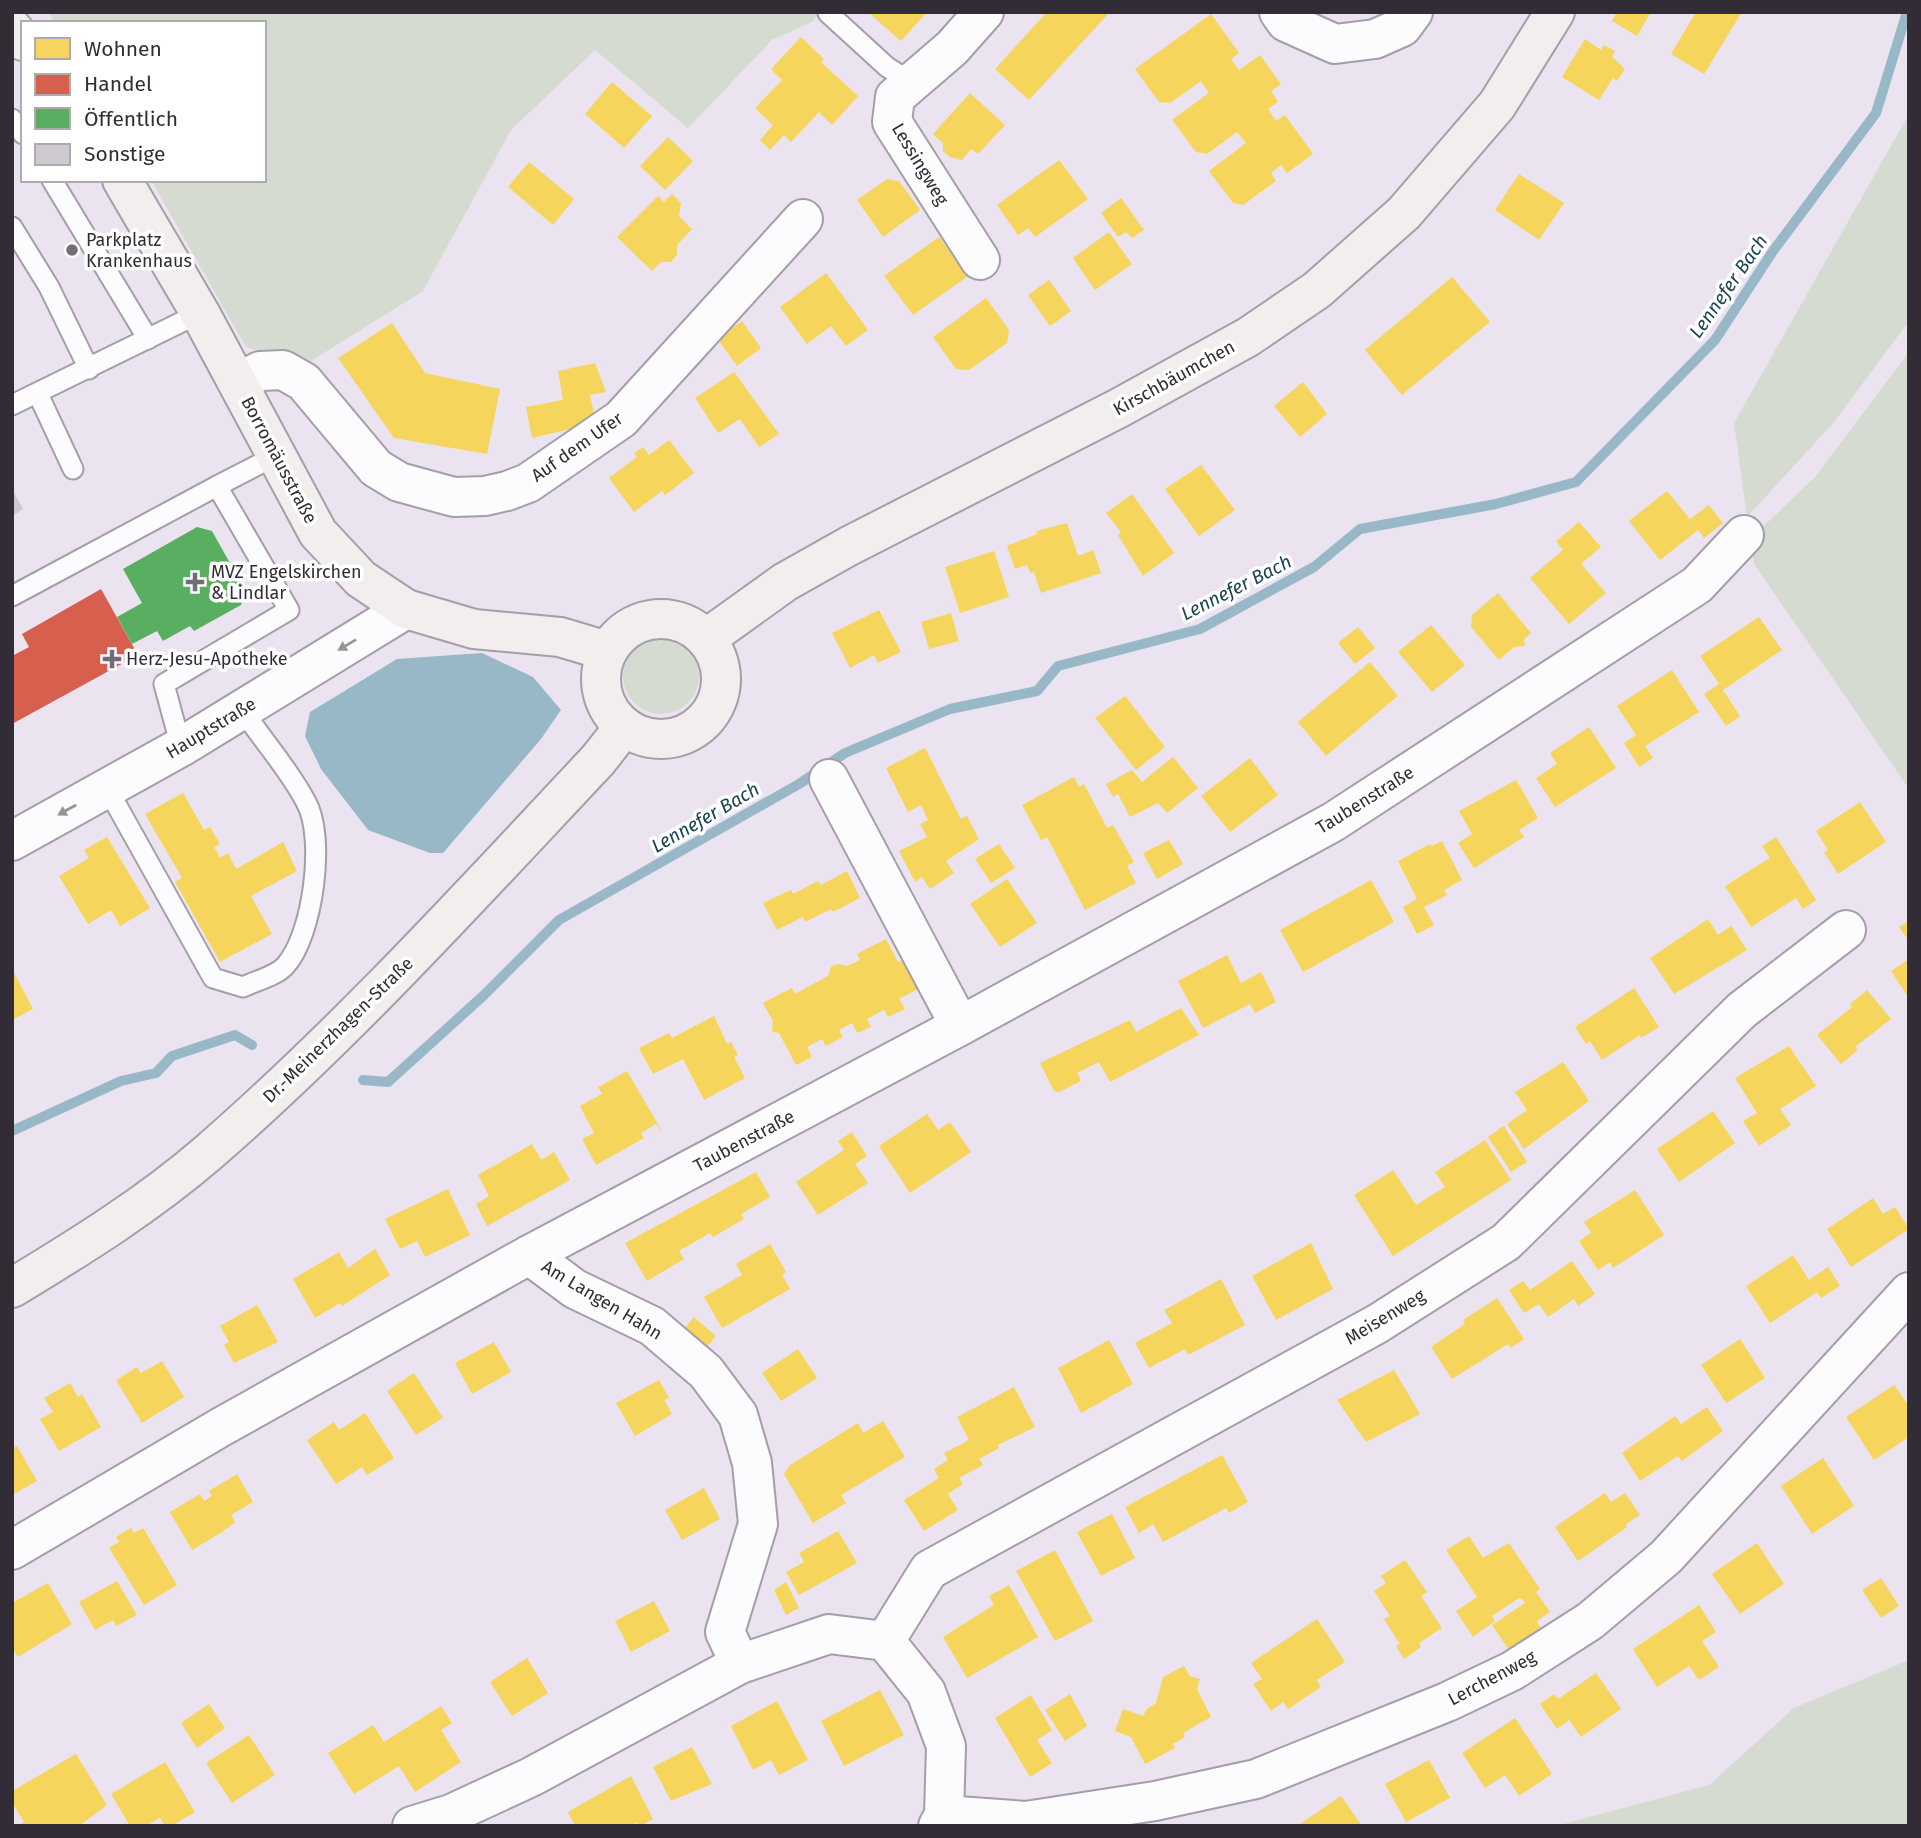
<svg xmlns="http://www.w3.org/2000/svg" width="1921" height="1838" font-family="'Fira Sans',sans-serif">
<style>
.green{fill:#d6dbd1}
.water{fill:#98b8c7}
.homes{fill:#f6d55c}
.shops{fill:#d6604d}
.public{fill:#5aae61}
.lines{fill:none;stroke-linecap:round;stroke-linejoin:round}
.stream{stroke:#98b8c7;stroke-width:10}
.building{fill:#cec8d1}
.lane-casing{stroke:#a49ea8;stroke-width:23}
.street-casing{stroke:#a49ea8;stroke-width:42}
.secondary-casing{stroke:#a49ea8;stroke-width:42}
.lane{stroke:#fcfbfd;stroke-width:19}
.street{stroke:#fcfbfd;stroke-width:38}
.secondary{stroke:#f2eeed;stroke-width:38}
.oneway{fill:#969499}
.poi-dot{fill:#726c76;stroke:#fff;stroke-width:2.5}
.labels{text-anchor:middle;stroke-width:7;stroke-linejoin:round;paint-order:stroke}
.street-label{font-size:18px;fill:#312c35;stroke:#fff}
.poi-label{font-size:18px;fill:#312c35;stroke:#fff;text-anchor:start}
.water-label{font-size:19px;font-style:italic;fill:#1a4452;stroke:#fff}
</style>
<rect width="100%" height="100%" fill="#ebe3f0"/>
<!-- green -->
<g class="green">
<polygon points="49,12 819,12 812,22 772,40 688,128 595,50 511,130 423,291 306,364 246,347 151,180 264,180 264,23 54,23"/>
<polygon points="1909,114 1909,321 1834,422 1747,517 1734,423"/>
<polygon points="1909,352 1909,789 1754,564 1750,539 1815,477"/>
<circle cx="661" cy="676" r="38"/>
<polygon points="1909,1660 1909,1826 1556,1826 1709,1785 1794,1708"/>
</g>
<!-- water -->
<polygon class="water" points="482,653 533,677 561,710 541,739 443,853 430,853 368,830 321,769 305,736 310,712 397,659"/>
<!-- homes -->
<g class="homes">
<polygon points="868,12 927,12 901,41"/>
<polygon points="1047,12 1110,12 1029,100 995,69"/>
<polygon points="1617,12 1651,12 1637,36 1612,21"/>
<polygon points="1696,12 1742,12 1704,74 1671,54"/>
<polygon points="1211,14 1239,53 1231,59 1239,70 1260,55 1281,84 1271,91 1278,102 1268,109 1276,121 1285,115 1313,154 1287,173 1281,165 1271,173 1276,181 1243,205 1233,203 1209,171 1246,143 1237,132 1207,154 1196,152 1172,120 1209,93 1201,81 1170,103 1159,102 1135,69"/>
<polygon points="801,37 824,59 821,62 858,96 832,125 819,112 791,142 784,135 770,150 760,140 773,125 755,108 782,80 771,69"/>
<polygon points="1585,39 1601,50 1604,45 1615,51 1612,57 1625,69 1617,81 1613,78 1599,100 1562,77"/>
<polygon points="612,82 652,116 624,148 585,114"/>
<polygon points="970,93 1005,125 978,154 971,149 962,160 950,157 943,151 943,143 933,134"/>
<polygon points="668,137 693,161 665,190 640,166"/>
<polygon points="1059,160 1088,199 1035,237 1028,228 1018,235 997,205"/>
<polygon points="529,162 574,199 553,225 508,187"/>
<polygon points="1519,174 1564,203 1539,240 1495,210"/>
<polygon points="887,179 899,181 920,210 883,237 857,200"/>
<polygon points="672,194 681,203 679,216 692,229 677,245 677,255 671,262 661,262 652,271 617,237 658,196 664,202"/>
<polygon points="1121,198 1144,230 1132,238 1126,232 1118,237 1101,213"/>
<polygon points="1109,232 1132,264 1095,290 1073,258"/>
<polygon points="939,237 968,276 913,315 884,276"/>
<polygon points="826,273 868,330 846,346 831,326 807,344 780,307"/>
<polygon points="1452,277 1490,322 1402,395 1365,350"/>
<polygon points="1049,280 1071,311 1050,326 1028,295"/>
<polygon points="986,298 1009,330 1007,343 969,370 956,369 933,337"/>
<polygon points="742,321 761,348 737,366 718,339"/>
<polygon points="392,323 425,373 500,389 487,454 394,438 338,358"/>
<polygon points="595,363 606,392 590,395 596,423 532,438 526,407 563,400 558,371"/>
<polygon points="734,372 779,434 759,447 740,419 718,433 695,398"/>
<polygon points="1303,382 1327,414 1300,437 1274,406"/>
<polygon points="669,440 694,473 665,495 662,491 634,512 609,478 637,457 634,453 643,447 649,455"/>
<polygon points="1201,465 1235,510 1199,536 1165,489"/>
<polygon points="1667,491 1690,519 1709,505 1723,523 1704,538 1698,530 1660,560 1629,521"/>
<polygon points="1132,494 1174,553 1143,576 1118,535 1121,532 1106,513"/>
<polygon points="1579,522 1601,547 1581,564 1606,593 1569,624 1530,578 1563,550 1556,541"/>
<polygon points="1067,523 1078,556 1093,550 1101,573 1041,593 1034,572 1030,573 1027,565 1015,569 1007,546 1037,534 1036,531"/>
<polygon points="994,551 1009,597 960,613 945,567"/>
<polygon points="1498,593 1531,633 1524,639 1525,646 1514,647 1499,660 1471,627 1472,615"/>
<polygon points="879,610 901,652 878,663 874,655 850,668 832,633"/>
<polygon points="951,613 959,641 929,649 921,622"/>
<polygon points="1759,617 1782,650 1723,690 1740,716 1726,726 1704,694 1719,684 1700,656"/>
<polygon points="1431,625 1465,665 1432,692 1398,652"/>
<polygon points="1358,627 1375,648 1355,664 1338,643"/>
<polygon points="1370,662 1398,696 1326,756 1298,722"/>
<polygon points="1672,670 1699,712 1645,746 1653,758 1639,767 1624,743 1636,735 1617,706"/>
<polygon points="1125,696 1165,747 1136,770 1095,718"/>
<polygon points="1589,727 1616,768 1555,807 1536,778 1557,764 1550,753"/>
<polygon points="925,748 961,819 967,816 979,839 946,861 954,873 930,889 922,877 915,882 899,851 927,837 920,824 928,820 921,805 908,812 886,768"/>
<polygon points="1173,757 1198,788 1167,813 1158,803 1130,817 1118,794 1113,797 1106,784 1132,770 1142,782"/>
<polygon points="1250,758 1278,795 1230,832 1201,796"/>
<polygon points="1074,777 1079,787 1084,784 1107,828 1113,825 1134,862 1127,866 1136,883 1085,910 1047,837 1041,840 1022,805"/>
<polygon points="1516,780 1538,818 1519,830 1524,837 1474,868 1458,843 1472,834 1459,811"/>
<polygon points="183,793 204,830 210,827 220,844 214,847 220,858 228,853 236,869 283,842 297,871 251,896 272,934 220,962 175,882 182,878 145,814"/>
<polygon points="1860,802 1886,842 1838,874 1824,852 1828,850 1816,831"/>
<polygon points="107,837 150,908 120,926 111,910 88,924 59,876 89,858 84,850"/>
<polygon points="1776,837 1816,900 1803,909 1796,898 1751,927 1725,886 1770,858 1762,846"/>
<polygon points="1169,840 1183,864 1157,879 1143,853"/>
<polygon points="1442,841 1462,880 1444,890 1447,895 1424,907 1434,925 1417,934 1403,907 1417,899 1398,861 1430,844 1432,846"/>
<polygon points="999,844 1015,868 991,883 975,859"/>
<polygon points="847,871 860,898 833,912 831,909 805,922 803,917 777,930 763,903 791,890 793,894 818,881 821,885"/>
<polygon points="1007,879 1037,923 1000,947 970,904"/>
<polygon points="1371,880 1394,922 1303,972 1280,930"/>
<polygon points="1708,919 1718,935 1731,926 1747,950 1674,994 1650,958"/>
<polygon points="1909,921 1909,941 1899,927"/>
<polygon points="886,939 898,962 903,960 912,967 910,974 918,989 899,999 905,1009 888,1017 884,1010 867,1019 871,1027 857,1033 852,1023 839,1030 843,1037 826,1046 822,1039 807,1047 812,1057 796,1065 779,1033 772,1032 773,1021 763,1003 792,988 795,994 828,976 831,967 838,964 847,966 860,960 857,954"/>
<polygon points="1227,955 1241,983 1261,972 1276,1002 1255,1013 1250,1004 1203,1028 1178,981"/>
<polygon points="1909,959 1909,998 1891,971"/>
<polygon points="12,969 33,1009 12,1020"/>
<polygon points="1634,988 1659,1027 1641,1038 1640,1035 1602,1060 1590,1041 1586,1044 1575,1027"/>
<polygon points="1867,990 1891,1019 1855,1047 1858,1050 1841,1064 1817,1035 1852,1007 1850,1004"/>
<polygon points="1181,1008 1199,1035 1110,1082 1099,1062 1077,1073 1081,1081 1059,1092 1054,1091 1040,1063 1130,1020 1136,1032"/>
<polygon points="714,1016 727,1044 731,1042 738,1055 734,1057 745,1078 704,1100 683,1059 653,1074 639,1048 669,1033 672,1038"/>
<polygon points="1789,1046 1816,1086 1780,1109 1791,1125 1759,1146 1743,1121 1757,1113 1735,1078"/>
<polygon points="1563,1062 1589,1101 1524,1149 1507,1124 1527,1110 1515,1092"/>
<polygon points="627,1071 663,1133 656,1124 641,1133 644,1138 596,1165 582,1139 594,1133 580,1106 602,1094 598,1087"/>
<polygon points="1713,1111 1735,1143 1679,1182 1657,1149"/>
<polygon points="927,1114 938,1130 950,1122 971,1152 910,1193 879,1146"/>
<polygon points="1504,1126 1527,1162 1511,1172 1488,1137"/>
<polygon points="852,1132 867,1156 855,1164 868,1183 818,1215 796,1182 844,1150 838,1141"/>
<polygon points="1485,1140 1511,1180 1393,1256 1354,1195 1393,1170 1416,1205 1445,1187 1435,1172"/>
<polygon points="532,1144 541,1160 554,1152 570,1180 487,1226 476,1204 489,1196 478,1175"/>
<polygon points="756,1172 770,1197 741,1214 744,1219 713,1237 710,1233 679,1251 684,1259 647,1281 625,1243"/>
<polygon points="448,1189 470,1235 425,1257 417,1241 400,1249 385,1219"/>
<polygon points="1635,1190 1664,1235 1613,1268 1610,1262 1598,1270 1579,1241 1591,1233 1584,1222"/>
<polygon points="1873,1198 1883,1214 1895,1207 1909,1229 1851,1267 1827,1229"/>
<polygon points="1311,1243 1333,1289 1276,1320 1252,1276"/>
<polygon points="770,1244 786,1272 782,1275 790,1289 722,1328 704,1297 742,1275 736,1264"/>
<polygon points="375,1249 390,1275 342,1306 340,1303 315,1318 293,1279 339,1252 348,1268"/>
<polygon points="1793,1255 1809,1280 1828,1267 1840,1286 1821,1298 1817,1292 1770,1323 1746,1286"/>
<polygon points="1572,1261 1595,1294 1578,1306 1574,1299 1548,1317 1539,1304 1524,1313 1509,1290 1523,1281 1530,1290"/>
<polygon points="1221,1279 1245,1325 1188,1355 1185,1349 1149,1368 1135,1343 1172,1323 1164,1310"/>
<polygon points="1497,1298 1524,1339 1511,1348 1508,1344 1452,1379 1431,1347 1465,1324 1463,1320"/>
<polygon points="257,1305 278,1342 234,1363 224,1345 229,1342 220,1326"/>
<polygon points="694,1317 716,1336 707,1347 685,1328"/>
<polygon points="1740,1339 1765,1378 1726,1403 1701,1365"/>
<polygon points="1109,1340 1133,1384 1081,1413 1058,1368"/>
<polygon points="494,1342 511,1372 472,1394 455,1363"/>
<polygon points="798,1349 817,1378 781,1401 762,1373"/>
<polygon points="162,1361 184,1397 142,1423 116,1380 137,1367 141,1373"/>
<polygon points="1394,1370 1420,1414 1366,1442 1337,1400"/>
<polygon points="414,1373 443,1418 416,1435 387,1391"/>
<polygon points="659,1380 669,1398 664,1400 672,1414 635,1436 616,1403"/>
<polygon points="70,1383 78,1397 82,1394 101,1427 59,1451 40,1419 53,1412 44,1398"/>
<polygon points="1894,1385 1909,1406 1909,1437 1874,1460 1846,1417"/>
<polygon points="1014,1387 1035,1427 998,1445 999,1448 979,1459 983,1465 959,1478 963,1484 948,1494 958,1510 924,1531 904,1500 939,1478 934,1469 948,1460 944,1453 969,1440 957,1417"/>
<polygon points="1707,1407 1723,1431 1682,1461 1678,1456 1640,1481 1622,1453 1675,1416 1681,1424"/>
<polygon points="365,1413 394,1458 367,1475 362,1467 336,1484 307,1440 334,1422 339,1430"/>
<polygon points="883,1421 905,1457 841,1495 846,1503 813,1523 784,1474 790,1465 858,1423 863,1433"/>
<polygon points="17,1446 37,1481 12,1495 12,1449"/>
<polygon points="1222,1455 1248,1502 1229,1513 1226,1508 1163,1542 1153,1524 1139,1533 1125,1507"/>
<polygon points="1823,1458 1854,1506 1812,1534 1781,1486"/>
<polygon points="237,1474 253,1502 231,1515 235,1522 222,1532 192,1550 170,1512 200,1494 204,1501 212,1496 209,1491"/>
<polygon points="704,1488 720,1519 682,1540 665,1510"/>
<polygon points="1605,1493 1611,1502 1625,1493 1640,1515 1626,1524 1627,1527 1578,1561 1555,1527"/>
<polygon points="1112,1514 1135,1558 1101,1576 1077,1532"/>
<polygon points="131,1528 134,1533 143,1528 177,1585 144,1605 109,1548 119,1542 116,1537"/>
<polygon points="838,1531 857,1563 799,1595 786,1572 804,1562 799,1553"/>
<polygon points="1469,1536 1483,1558 1509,1543 1540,1589 1536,1592 1550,1612 1537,1621 1541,1629 1509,1650 1492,1625 1525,1603 1523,1600 1519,1598 1492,1616 1495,1621 1473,1637 1456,1611 1477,1597 1446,1550"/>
<polygon points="1757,1543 1784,1584 1740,1614 1712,1574"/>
<polygon points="1055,1550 1093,1621 1055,1641 1016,1571"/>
<polygon points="1405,1560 1427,1592 1421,1596 1442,1628 1419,1643 1421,1647 1404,1659 1396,1646 1400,1644 1384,1619 1390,1616 1374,1591 1386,1583 1381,1576"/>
<polygon points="1881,1578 1899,1606 1881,1618 1862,1590"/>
<polygon points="117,1581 137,1615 116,1626 113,1620 95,1630 79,1602"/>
<polygon points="786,1582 799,1608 786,1615 774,1590"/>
<polygon points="48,1583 72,1624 18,1657 12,1647 12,1603"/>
<polygon points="1009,1585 1038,1637 967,1678 943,1637 994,1605 989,1596"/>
<polygon points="654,1601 670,1631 631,1652 615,1621"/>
<polygon points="1699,1605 1716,1632 1702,1641 1719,1667 1699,1680 1689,1666 1657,1687 1633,1649"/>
<polygon points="1317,1619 1345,1662 1317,1680 1321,1687 1288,1709 1283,1702 1271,1711 1253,1684 1262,1679 1251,1663"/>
<polygon points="527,1658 548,1693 512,1716 490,1682"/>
<polygon points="1184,1666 1190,1676 1200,1679 1197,1689 1211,1717 1183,1733 1185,1737 1173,1744 1175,1748 1145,1764 1131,1737 1115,1731 1123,1709 1143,1716 1147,1709 1156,1703 1163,1677"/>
<polygon points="1596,1673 1621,1709 1581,1737 1569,1720 1557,1729 1540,1704 1554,1694 1558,1699"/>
<polygon points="880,1690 904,1735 844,1766 821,1721"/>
<polygon points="1070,1694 1087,1726 1065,1741 1045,1710"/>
<polygon points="1031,1695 1052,1730 1037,1740 1052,1763 1030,1777 995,1718"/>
<polygon points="777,1701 808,1760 779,1775 771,1760 753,1770 731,1726"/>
<polygon points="209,1704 225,1728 197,1748 181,1723"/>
<polygon points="441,1706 452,1723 441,1730 461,1762 415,1792 399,1766 354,1794 328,1753 373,1725 384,1742"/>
<polygon points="1515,1718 1552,1774 1519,1796 1505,1775 1485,1788 1462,1753"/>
<polygon points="249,1735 275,1775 232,1803 206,1763"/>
<polygon points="692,1747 712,1784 671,1801 653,1767"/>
<polygon points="76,1754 107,1805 79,1826 18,1826 24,1822 12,1802 12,1791"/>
<polygon points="1429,1760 1450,1798 1406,1822 1385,1784"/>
<polygon points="165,1762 195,1812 171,1826 165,1826 160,1818 146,1826 130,1826 111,1794"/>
<polygon points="631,1776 653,1819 640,1826 637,1822 631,1826 575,1826 568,1812"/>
<polygon points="1341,1796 1362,1826 1297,1826"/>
</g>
<!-- shops -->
<polygon class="shops" points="101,589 138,655 12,724 12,656 29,647 22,634"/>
<!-- public -->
<polygon class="public" points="197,527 212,531 245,590 241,605 194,631 190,626 163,641 157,631 132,644 117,617 142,603 123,569"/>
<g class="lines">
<!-- stream -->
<g class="stream">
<polyline points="363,1080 388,1082 483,996 559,920 799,784 845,753 950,709 1037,691 1058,666 1200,629 1314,567 1360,529 1496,504 1576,482 1715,340 1773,251 1876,113 1907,12"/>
<polyline points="12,1131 121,1081 156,1073 172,1056 235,1035 252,1045"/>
</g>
</g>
<!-- building -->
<polygon class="building" points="12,489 23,509 12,516"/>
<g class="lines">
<defs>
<g id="lane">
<polyline points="828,13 887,67 912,83"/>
<polyline points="12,119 23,134"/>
<polyline points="52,180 148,339"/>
<polyline points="12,227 49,287 89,369"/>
<polyline points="38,394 73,469"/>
<polyline points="12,405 200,313"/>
<polyline points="12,596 217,486"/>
<polyline points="181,747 164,684 289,610 217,486 275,456"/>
<path d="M107,788l106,190 30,9c12,-6 33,-11 42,-21 28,-30 41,-129 21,-164 -17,-33 -44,-62 -64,-93"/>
</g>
<g id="street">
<polyline points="1279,12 1286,22 1335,44 1375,39 1402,27 1413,12"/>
<polyline points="980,260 892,122 895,97 952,48 984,12"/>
<polyline points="238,383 260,371 283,370 304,382 376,468 399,482 454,497 485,496 507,491 528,483 621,419 803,219"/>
<polyline points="829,779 960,1026"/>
<polyline points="12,841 181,747 406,609"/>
<polyline points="529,1255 575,1289 652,1326 706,1372 738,1415 752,1463 758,1524 725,1632 740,1664"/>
<polyline points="12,1550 221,1427 529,1255 960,1026 1333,822 1697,585 1744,535"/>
<polyline points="885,1641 929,1570 1377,1324 1506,1242 1742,1010 1846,930"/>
<polyline points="944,1815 1026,1821 1155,1801 1256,1779 1447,1702 1512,1671 1590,1621 1666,1557 1909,1292"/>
<polyline points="412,1826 451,1814 531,1777 740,1664 829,1634 885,1641 926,1692 946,1746 944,1815 938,1826"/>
</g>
<g id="secondary">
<polyline points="12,28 23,41"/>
<polyline points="122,180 200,313 318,533 361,579 406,609 474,629 560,637 607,651"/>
<circle cx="661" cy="679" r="60"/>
<polyline points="707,638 785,582 849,546 1119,408 1248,337 1317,290 1404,213 1497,105 1555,12"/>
<path d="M12,1288c68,-41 137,-84 197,-136 139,-121 263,-258 389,-392l26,-33"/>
</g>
</defs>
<!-- lane casing -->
<use href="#lane" class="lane-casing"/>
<!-- street casing -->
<use href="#street" class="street-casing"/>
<!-- secondary casing -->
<use href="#secondary" class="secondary-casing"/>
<!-- lane -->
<use href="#lane" class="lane"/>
<!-- street -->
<use href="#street" class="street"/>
<!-- secondary -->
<use href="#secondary" class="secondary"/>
</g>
<!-- one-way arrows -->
<defs><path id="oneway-solid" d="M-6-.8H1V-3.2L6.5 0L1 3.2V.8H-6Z" transform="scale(1.75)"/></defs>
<g class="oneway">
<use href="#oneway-solid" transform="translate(347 645) rotate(149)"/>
<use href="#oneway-solid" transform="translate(67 810) rotate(151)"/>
</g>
<!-- markers -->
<g class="poi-dot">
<circle cx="72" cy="250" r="7"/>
<path d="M191.5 571.5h7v7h7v7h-7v7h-7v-7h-7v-7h7z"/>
<path d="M108.5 648.5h7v7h7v7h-7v7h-7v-7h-7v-7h7z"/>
</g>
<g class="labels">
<!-- street labels -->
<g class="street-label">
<text transform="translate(920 164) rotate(59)" y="6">Lessingweg</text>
<text transform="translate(1174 378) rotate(-29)" y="6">Kirschbäumchen</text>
<text transform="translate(577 447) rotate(-35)" y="6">Auf dem Ufer</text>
<text transform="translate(279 460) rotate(62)" y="6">Borromäusstraße</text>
<text transform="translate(211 728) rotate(-31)" y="6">Hauptstraße</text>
<text transform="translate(1365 800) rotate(-32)" y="6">Taubenstraße</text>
<text transform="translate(338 1030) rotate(-44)" y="6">Dr.-Meinerzhagen-Straße</text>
<text transform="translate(744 1141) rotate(-28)" y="6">Taubenstraße</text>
<text transform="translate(602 1300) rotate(31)" y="6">Am Langen Hahn</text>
<text transform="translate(1385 1317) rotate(-31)" y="6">Meisenweg</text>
<text transform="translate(1492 1678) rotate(-28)" y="6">Lerchenweg</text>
</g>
<!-- poi labels -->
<g class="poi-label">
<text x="86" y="246">Parkplatz<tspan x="86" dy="21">Krankenhaus</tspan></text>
<text x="211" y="578">MVZ Engelskirchen<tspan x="211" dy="21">&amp; Lindlar</tspan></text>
<text x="126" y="665">Herz-Jesu-Apotheke</text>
</g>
<!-- water labels -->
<g class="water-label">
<text transform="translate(1728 286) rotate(-55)" y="7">Lennefer Bach</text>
<text transform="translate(1236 587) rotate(-27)" y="7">Lennefer Bach</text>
<text transform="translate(705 817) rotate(-30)" y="7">Lennefer Bach</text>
</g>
</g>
<!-- border -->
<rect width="1921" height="1838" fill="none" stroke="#312c35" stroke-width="28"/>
<!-- legend -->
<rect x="21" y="21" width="245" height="161" fill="#ffffff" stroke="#adabae" stroke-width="2"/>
<rect x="35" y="38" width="35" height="21" fill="#f6d55c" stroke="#adabae" stroke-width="2"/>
<text x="84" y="56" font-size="21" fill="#312c35">Wohnen</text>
<rect x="35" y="74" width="35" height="21" fill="#d6604d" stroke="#adabae" stroke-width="2"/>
<text x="84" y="91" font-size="21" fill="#312c35">Handel</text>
<rect x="35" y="108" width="35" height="21" fill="#5aae61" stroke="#adabae" stroke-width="2"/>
<text x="84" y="126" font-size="21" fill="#312c35">Öffentlich</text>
<rect x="35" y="144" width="35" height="21" fill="#cec8d1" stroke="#adabae" stroke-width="2"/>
<text x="84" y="161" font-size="21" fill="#312c35">Sonstige</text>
</svg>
